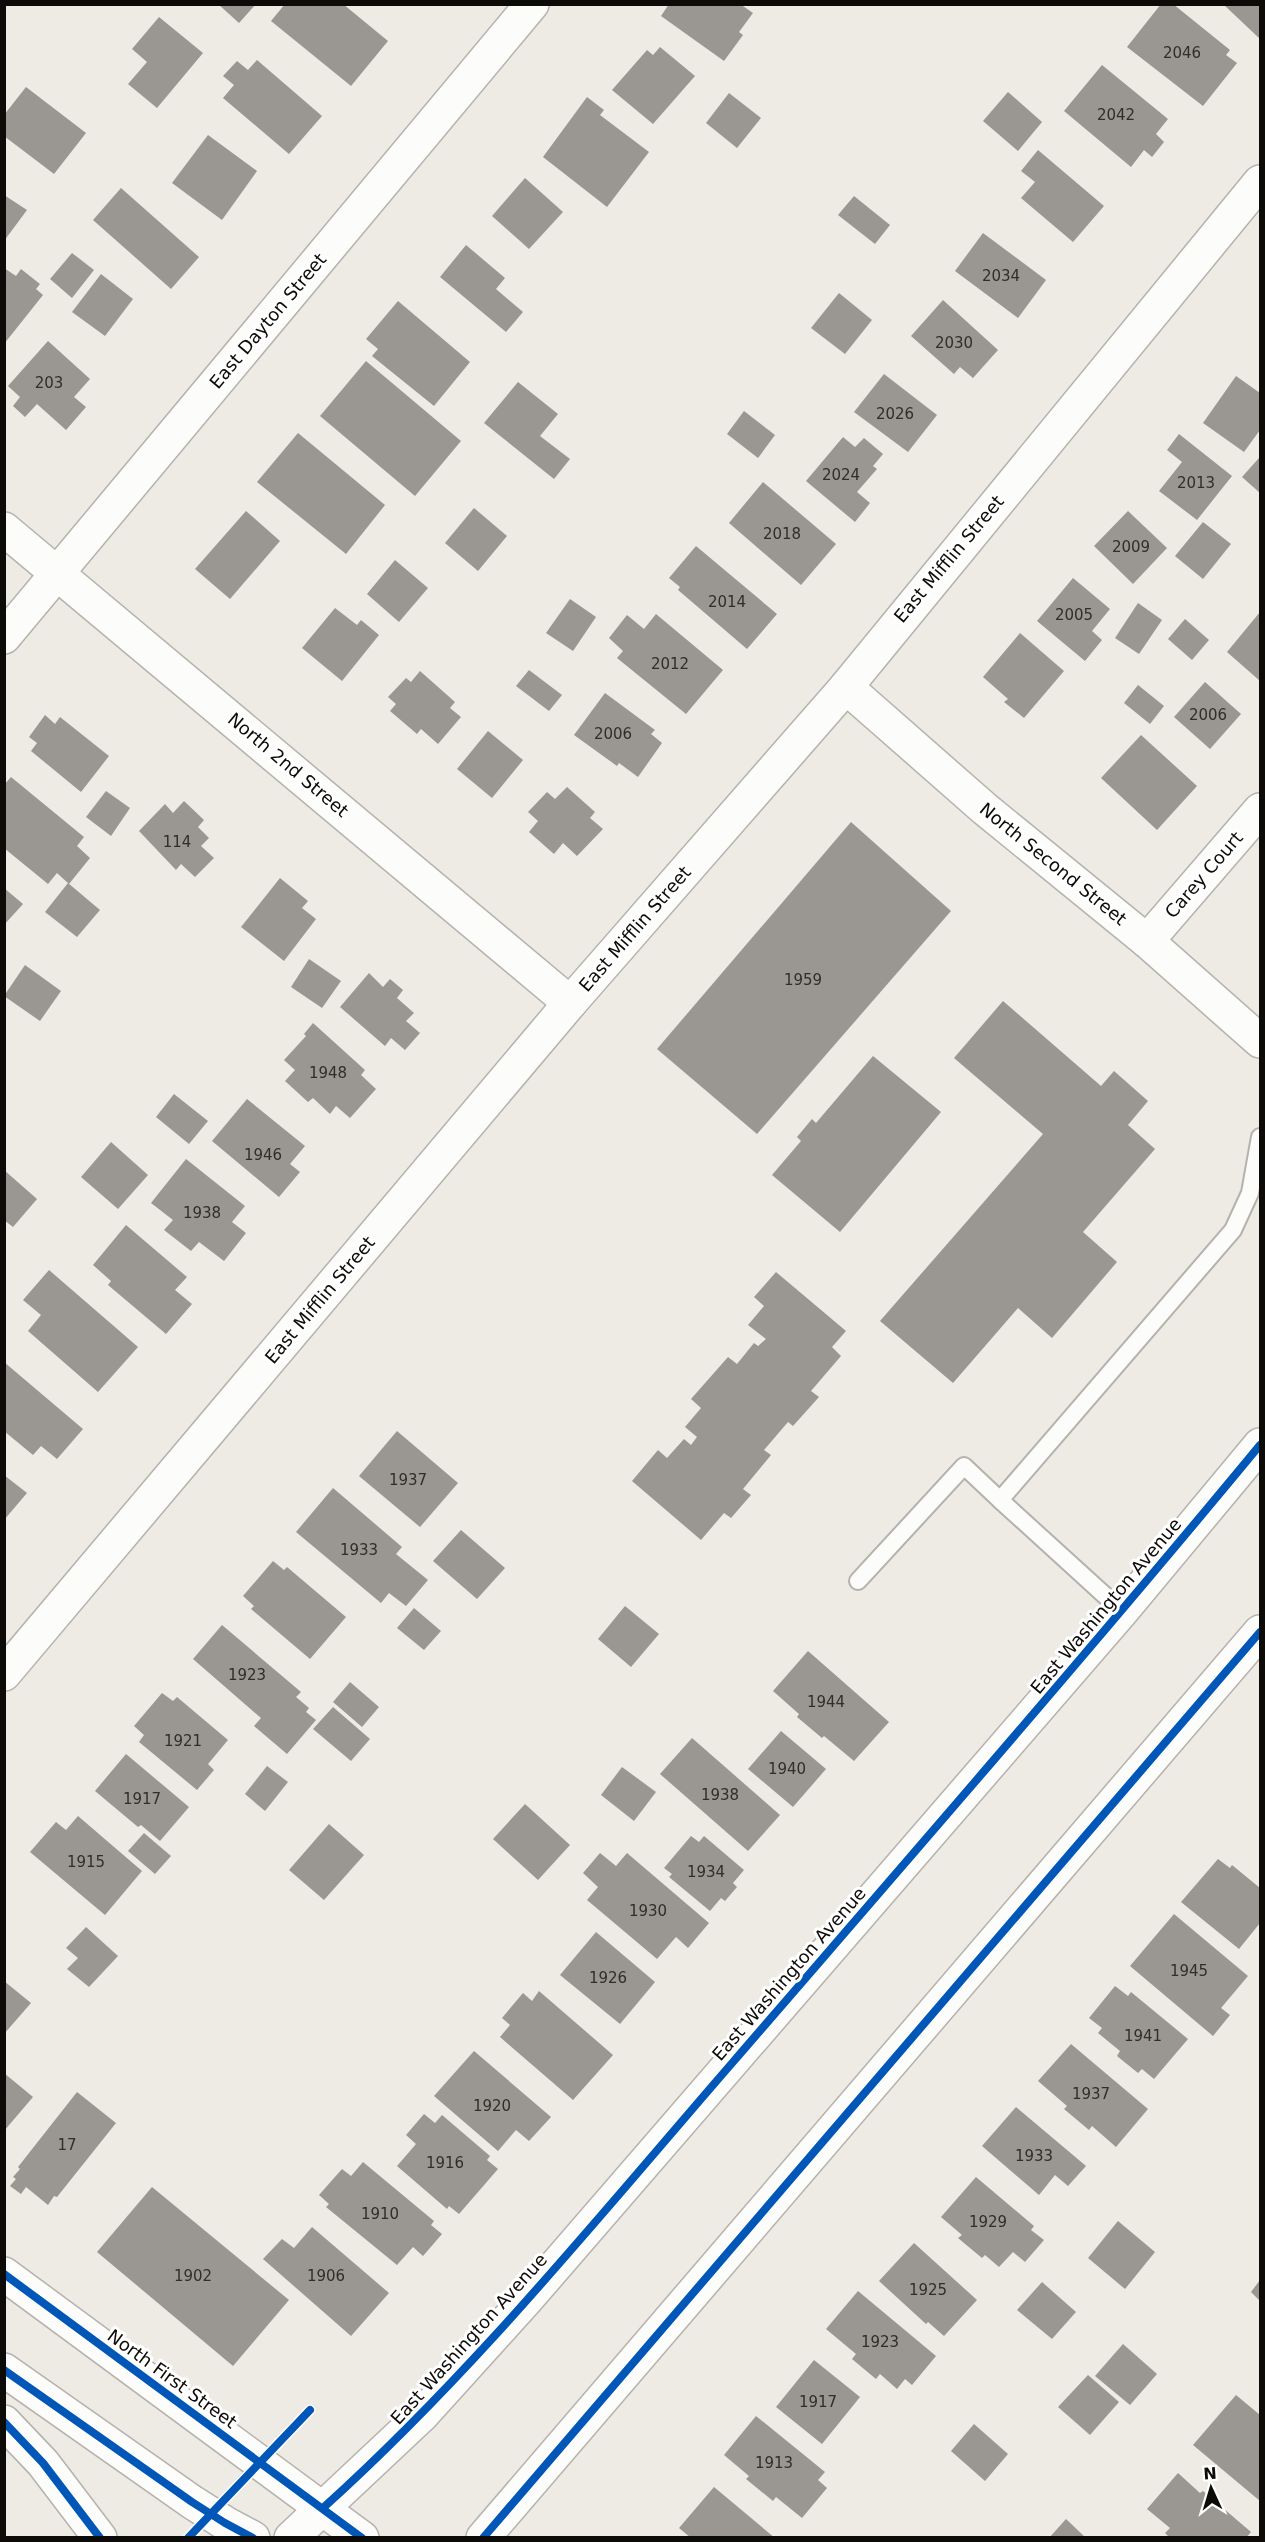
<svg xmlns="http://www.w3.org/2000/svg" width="1265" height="2542" font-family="'DejaVu Sans',sans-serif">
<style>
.building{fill:#9a9692}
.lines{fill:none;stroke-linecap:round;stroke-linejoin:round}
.service-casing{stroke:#b5b2ad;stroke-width:20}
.minor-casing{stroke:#b5b2ad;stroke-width:36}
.primary-casing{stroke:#b5b2ad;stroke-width:36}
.service{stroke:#fcfcfb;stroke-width:16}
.minor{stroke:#fcfcfb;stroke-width:33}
.primary{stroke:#fcfcfb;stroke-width:33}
.cycleway-casing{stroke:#fff;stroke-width:11}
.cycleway{stroke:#0057b8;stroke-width:8}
.labels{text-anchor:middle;stroke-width:6;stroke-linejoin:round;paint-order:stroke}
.number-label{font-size:15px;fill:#302e2a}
.street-label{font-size:18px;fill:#0d0b07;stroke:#fff}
</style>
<rect width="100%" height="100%" fill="#eeeae4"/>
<!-- building -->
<g class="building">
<polygon points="218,4 256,4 239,23"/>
<polygon points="285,4 343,4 388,41 351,86 271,21"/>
<polygon points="669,4 740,4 753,13 739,32 743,35 724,61 661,16"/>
<polygon points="1161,4 1173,4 1230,50 1226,55 1237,63 1203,106 1127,47"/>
<polygon points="1223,4 1260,4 1260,39"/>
<polygon points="159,17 203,53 157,108 128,84 147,62 132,49"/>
<polygon points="660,47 695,76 653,124 612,90 647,50 653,55"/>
<polygon points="257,60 322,116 289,154 223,98 234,85 223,76 237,61 248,70"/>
<polygon points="1102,65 1168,119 1156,134 1164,142 1152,157 1144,150 1131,167 1064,111"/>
<polygon points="26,87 86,133 54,174 4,136 4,115"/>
<polygon points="1008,92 1042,122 1018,151 983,121"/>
<polygon points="729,93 761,118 737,148 706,123"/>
<polygon points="587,97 604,110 600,115 649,152 607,207 543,157"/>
<polygon points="208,135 257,171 222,220 172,183"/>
<polygon points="1038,150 1104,206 1073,242 1021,198 1035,182 1021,171"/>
<polygon points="525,178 563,212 529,249 492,216"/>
<polygon points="121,188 199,257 171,289 93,220"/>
<polygon points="4,195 27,210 4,241"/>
<polygon points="854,196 890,225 875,244 838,215"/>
<polygon points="983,233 1046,280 1018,318 955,271"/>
<polygon points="466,245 505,278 496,289 523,312 506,332 440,277"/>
<polygon points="72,253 94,270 72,298 50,279"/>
<polygon points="4,268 16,276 21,269 40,284 36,289 43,295 4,344"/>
<polygon points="101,274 133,299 105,336 72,312"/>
<polygon points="839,293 872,320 845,354 811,328"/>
<polygon points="943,300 998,350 973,378 960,367 954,374 911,336"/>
<polygon points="398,301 470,362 434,406 372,356 378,349 366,339"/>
<polygon points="48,341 90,379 74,397 86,407 66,430 37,404 25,417 13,406 20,397 8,386"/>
<polygon points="366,361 461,441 415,496 320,416"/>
<polygon points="884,374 937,415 908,452 854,412"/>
<polygon points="1236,376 1260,393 1260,430 1244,452 1203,423"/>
<polygon points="518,382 558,414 540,436 570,459 554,479 484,423"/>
<polygon points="744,411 775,435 758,458 727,434"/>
<polygon points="298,433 385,505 346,554 257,482"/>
<polygon points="1179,434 1232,476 1197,520 1159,491 1182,462 1167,450"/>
<polygon points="843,437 855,447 864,438 883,454 873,466 877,469 857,492 870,503 855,522 806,481"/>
<polygon points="1259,458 1260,459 1260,493 1242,477"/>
<polygon points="763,482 836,544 801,585 729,523"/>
<polygon points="474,508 507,536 478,571 445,543"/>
<polygon points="246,511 280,541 230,599 195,569"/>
<polygon points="1128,511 1167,548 1133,584 1094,546"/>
<polygon points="1203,522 1231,544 1203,579 1175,556"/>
<polygon points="696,546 777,614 747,649 678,590 680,587 669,578"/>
<polygon points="395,560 428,588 399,622 367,594"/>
<polygon points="1073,578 1110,609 1092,631 1102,640 1085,661 1037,621"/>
<polygon points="570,599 596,617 573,651 546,633"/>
<polygon points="1138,603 1162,620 1139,654 1115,638"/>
<polygon points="335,608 357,625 361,620 379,635 342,681 302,648"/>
<polygon points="1260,612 1260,681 1227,652"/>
<polygon points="656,614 723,670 686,714 617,658 623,651 609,638 627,615 644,629"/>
<polygon points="1185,619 1209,640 1192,660 1168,639"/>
<polygon points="1020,633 1064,671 1024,718 1004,702 1008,699 983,677"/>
<polygon points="529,670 562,695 549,711 516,686"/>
<polygon points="420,671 455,702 450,708 461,717 438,744 421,729 417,734 390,711 396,704 388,697 406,678 411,682"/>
<polygon points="1205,682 1241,714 1210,749 1174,717"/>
<polygon points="1138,685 1164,706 1150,724 1124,703"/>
<polygon points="605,693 655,730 651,734 662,743 638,777 619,763 617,766 574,735"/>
<polygon points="45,715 55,724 60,717 109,756 81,792 31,751 37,743 29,737"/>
<polygon points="488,731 523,760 492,798 457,769"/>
<polygon points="1141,735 1197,786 1157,830 1101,778"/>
<polygon points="11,777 84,837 77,846 90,858 69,884 57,873 48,884 4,848 4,785"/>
<polygon points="567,787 595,812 590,818 603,829 577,856 563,843 554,854 529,832 538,821 528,812 547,792 555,799"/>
<polygon points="106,791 130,808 111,836 86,817"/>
<polygon points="184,801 204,820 198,827 209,838 201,846 214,858 195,877 181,864 176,870 139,831 165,804 173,813"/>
<polygon points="851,822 951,911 757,1134 657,1049"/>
<polygon points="280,878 308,901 302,908 316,919 284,961 241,927"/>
<polygon points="68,883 100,910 77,937 45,912"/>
<polygon points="4,888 23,904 4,925"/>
<polygon points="309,959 341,981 322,1008 291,987"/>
<polygon points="25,965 61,991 40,1021 4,996"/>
<polygon points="369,973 383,987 390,979 403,990 397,998 414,1013 406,1021 420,1033 405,1050 391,1038 385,1046 340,1007"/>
<polygon points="1003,1001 1101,1086 1114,1071 1148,1101 1128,1125 1155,1149 1083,1232 1117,1262 1052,1338 1018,1308 953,1383 880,1321 1043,1134 954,1058"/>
<polygon points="313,1023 365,1070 361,1075 376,1089 350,1118 336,1106 330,1114 313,1098 308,1102 285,1081 295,1070 284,1060 306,1036 304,1034"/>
<polygon points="873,1056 941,1112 840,1232 772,1175 801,1141 797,1137 812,1119 816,1123"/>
<polygon points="174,1094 208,1121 189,1144 156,1117"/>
<polygon points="247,1099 305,1146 290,1164 300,1172 279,1197 212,1141"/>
<polygon points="111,1142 148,1175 118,1209 81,1177"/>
<polygon points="186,1159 245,1206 232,1222 246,1233 224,1261 199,1242 191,1251 164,1230 173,1220 151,1203"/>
<polygon points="4,1170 37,1199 13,1227 4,1220"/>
<polygon points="126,1225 187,1277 175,1290 192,1304 166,1334 108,1285 111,1281 93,1265"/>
<polygon points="49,1270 138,1347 98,1392 28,1331 41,1315 23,1300"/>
<polygon points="776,1272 846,1331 832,1347 841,1356 811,1391 819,1397 793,1426 788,1422 764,1450 771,1455 743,1489 751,1495 731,1518 724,1513 701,1540 632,1481 658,1450 667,1458 684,1439 691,1445 697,1437 685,1427 701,1408 691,1399 728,1357 737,1364 754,1343 758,1346 766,1339 748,1325 764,1306 754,1297"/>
<polygon points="4,1362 83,1429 57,1459 41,1446 33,1455 4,1431"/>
<polygon points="397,1431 458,1483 420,1527 359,1476"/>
<polygon points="4,1475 27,1493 4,1520"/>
<polygon points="333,1488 402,1547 396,1554 428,1580 406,1606 389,1593 381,1603 296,1532"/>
<polygon points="461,1530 505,1568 477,1599 433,1561"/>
<polygon points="273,1561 284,1570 287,1567 346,1617 310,1659 251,1609 254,1606 243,1596"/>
<polygon points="625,1606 659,1634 631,1667 598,1639"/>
<polygon points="414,1608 441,1631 424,1650 397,1628"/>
<polygon points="222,1625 301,1692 296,1697 309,1708 306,1712 316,1720 287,1754 254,1726 261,1718 193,1659"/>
<polygon points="808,1651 889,1722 854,1761 824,1736 822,1738 797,1717 799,1714 773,1691"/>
<polygon points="350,1682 379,1707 362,1727 333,1702"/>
<polygon points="162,1693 173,1701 177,1697 228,1740 208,1764 214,1770 197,1790 139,1742 144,1735 134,1726"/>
<polygon points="333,1707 370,1739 351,1761 313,1729"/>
<polygon points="781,1731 826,1769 793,1807 748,1769"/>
<polygon points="692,1738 780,1815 748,1851 660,1774"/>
<polygon points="126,1754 189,1807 160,1841 141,1825 138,1827 95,1791"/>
<polygon points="267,1766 288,1782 265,1811 245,1794"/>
<polygon points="622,1767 656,1792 634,1821 601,1795"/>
<polygon points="525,1804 570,1845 538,1880 493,1839"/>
<polygon points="78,1816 142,1871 105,1915 30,1852 56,1822 66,1830"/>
<polygon points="329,1824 364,1855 324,1900 289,1870"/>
<polygon points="144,1833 171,1856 155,1874 128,1851"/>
<polygon points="691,1836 699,1842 704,1836 744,1870 733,1883 737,1887 725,1901 721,1898 710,1911 669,1877 672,1874 664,1868"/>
<polygon points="600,1853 616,1866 627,1853 709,1923 688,1948 676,1937 657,1959 587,1900 598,1887 583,1873"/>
<polygon points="1218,1859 1230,1868 1232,1865 1260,1888 1260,1923 1239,1949 1181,1902"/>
<polygon points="1174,1914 1248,1976 1221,2008 1230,2015 1213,2036 1130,1966"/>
<polygon points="86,1927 118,1956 89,1987 67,1969 78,1958 66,1948"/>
<polygon points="596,1932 655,1982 620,2024 560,1975"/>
<polygon points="4,1981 31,2003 4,2034"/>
<polygon points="1115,1986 1128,1996 1131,1992 1188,2039 1154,2079 1142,2069 1138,2073 1117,2056 1120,2051 1098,2033 1102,2028 1089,2018"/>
<polygon points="539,1991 613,2055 573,2100 500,2037 510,2025 502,2018 523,1993 532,2001"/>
<polygon points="1071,2044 1148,2109 1116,2147 1092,2126 1089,2130 1064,2109 1067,2106 1038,2081"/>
<polygon points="474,2051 551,2117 529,2141 516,2130 498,2151 434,2096"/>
<polygon points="4,2073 33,2097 4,2131"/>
<polygon points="77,2092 116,2123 57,2197 54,2196 48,2205 26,2187 21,2194 10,2186 16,2179 13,2177 20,2169 18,2167"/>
<polygon points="1016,2107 1086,2166 1068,2186 1055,2175 1039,2195 982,2146"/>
<polygon points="424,2114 435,2123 442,2115 490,2156 487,2160 498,2169 459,2214 449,2206 447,2209 397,2166 416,2144 406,2135"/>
<polygon points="363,2162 434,2221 431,2225 442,2234 423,2256 413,2247 397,2265 326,2207 329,2204 319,2195 342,2169 351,2176"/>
<polygon points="976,2177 1034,2226 1031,2230 1044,2240 1025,2262 1013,2252 999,2267 985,2255 982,2258 958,2238 962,2235 941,2217"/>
<polygon points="152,2187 289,2300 233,2366 97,2252"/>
<polygon points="1118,2221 1155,2252 1125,2289 1088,2258"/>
<polygon points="312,2227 389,2293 351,2336 263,2259 282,2239 294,2248"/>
<polygon points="914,2243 977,2300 944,2336 928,2322 926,2324 879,2281"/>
<polygon points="1260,2280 1260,2301 1251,2292"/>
<polygon points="1042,2282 1076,2312 1052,2339 1017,2310"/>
<polygon points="858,2291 936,2356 912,2385 905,2379 897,2389 880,2374 876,2379 852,2359 856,2354 826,2329"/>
<polygon points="1123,2344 1157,2374 1130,2405 1095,2376"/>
<polygon points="814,2360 860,2397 822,2444 776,2407"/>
<polygon points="1088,2375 1119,2402 1090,2435 1058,2407"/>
<polygon points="1236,2395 1260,2415 1260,2501 1193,2445"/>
<polygon points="756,2416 825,2472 818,2480 827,2488 802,2518 776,2497 773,2501 746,2479 749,2476 724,2455"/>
<polygon points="974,2424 1008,2454 985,2481 951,2451"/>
<polygon points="1178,2473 1200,2493 1203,2491 1251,2532 1246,2538 1170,2538 1165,2533 1170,2528 1147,2509"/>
<polygon points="714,2487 775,2538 691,2538 679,2528"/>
<polygon points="1066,2519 1086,2538 1049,2538"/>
</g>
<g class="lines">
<defs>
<g id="service">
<polyline points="858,1581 964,1466 1000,1500"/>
<polyline points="1122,1611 1000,1500 1233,1230 1250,1193 1260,1137"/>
</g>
<g id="minor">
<polyline points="4,529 570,1003"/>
<polyline points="4,637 532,4"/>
<polyline points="846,687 985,809 1147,941 1260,1041"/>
<polyline points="1147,941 1260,810"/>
<polyline points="4,1674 570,1003 846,687 1260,182"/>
</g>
<g id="primary">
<polyline points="4,2274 362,2538"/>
<polyline points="4,2370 192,2502 225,2523 253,2538"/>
<polyline points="4,2422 43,2463 100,2538"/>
<polyline points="291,2538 422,2415 526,2300 1122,1611 1260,1445"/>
<polyline points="483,2538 1260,1632"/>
</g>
</defs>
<!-- service casing -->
<use href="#service" class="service-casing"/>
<!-- minor casing -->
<use href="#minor" class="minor-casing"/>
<!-- primary casing -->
<use href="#primary" class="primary-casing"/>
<!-- service -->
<use href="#service" class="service"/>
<!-- minor -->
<use href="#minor" class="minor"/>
<!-- primary -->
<use href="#primary" class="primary"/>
<defs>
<g id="cycleway">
<polyline points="4,2274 362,2538"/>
<polyline points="4,2370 192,2502 225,2523 253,2538"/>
<polyline points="4,2422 43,2463 100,2538"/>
<path d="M323,2508c150,-135 278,-294 410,-446 177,-205 355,-409 527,-617"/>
<polyline points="188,2538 310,2410"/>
<polyline points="483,2538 1260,1632"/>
</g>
</defs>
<!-- cycleway casing -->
<use href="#cycleway" class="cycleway-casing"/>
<!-- cycleway -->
<use href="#cycleway" class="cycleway"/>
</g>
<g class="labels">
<!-- number labels -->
<g class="number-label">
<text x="1182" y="58">2046</text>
<text x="1116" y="120">2042</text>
<text x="1001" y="281">2034</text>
<text x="954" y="348">2030</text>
<text x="49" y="388">203</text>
<text x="895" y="419">2026</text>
<text x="841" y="480">2024</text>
<text x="1196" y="488">2013</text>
<text x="782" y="539">2018</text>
<text x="1131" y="552">2009</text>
<text x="727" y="607">2014</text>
<text x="1074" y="620">2005</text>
<text x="670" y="669">2012</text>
<text x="1208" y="720">2006</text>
<text x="613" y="739">2006</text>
<text x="177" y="847">114</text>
<text x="803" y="985">1959</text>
<text x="328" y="1078">1948</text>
<text x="263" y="1160">1946</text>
<text x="202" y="1218">1938</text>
<text x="408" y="1485">1937</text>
<text x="359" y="1555">1933</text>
<text x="247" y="1680">1923</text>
<text x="826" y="1707">1944</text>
<text x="183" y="1746">1921</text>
<text x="787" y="1774">1940</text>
<text x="720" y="1800">1938</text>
<text x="142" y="1804">1917</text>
<text x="86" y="1867">1915</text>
<text x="706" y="1877">1934</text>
<text x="648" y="1916">1930</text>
<text x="1189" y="1976">1945</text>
<text x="608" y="1983">1926</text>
<text x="1143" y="2041">1941</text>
<text x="1091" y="2099">1937</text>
<text x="492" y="2111">1920</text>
<text x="67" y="2150">17</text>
<text x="1034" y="2161">1933</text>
<text x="445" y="2168">1916</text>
<text x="380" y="2219">1910</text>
<text x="988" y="2227">1929</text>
<text x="193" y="2281">1902</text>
<text x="326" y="2281">1906</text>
<text x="928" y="2295">1925</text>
<text x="880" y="2347">1923</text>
<text x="818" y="2407">1917</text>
<text x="774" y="2468">1913</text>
</g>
<!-- street labels -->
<g class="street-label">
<text transform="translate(268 321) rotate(-50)" y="6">East Dayton Street</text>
<text transform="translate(949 559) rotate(-50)" y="6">East Mifflin Street</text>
<text transform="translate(288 765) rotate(40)" y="6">North 2nd Street</text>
<text transform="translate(1053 864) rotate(39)" y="6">North Second Street</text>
<text transform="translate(1204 875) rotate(-49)" y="6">Carey Court</text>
<text transform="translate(635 929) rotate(-49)" y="6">East Mifflin Street</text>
<text transform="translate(320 1300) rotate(-50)" y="6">East Mifflin Street</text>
<text transform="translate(1106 1606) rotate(-50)" y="6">East Washington Avenue</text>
<text transform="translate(789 1974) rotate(-49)" y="6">East Washington Avenue</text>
<text transform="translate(469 2339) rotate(-48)" y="6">East Washington Avenue</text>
<text transform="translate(172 2379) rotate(36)" y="6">North First Street</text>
</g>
</g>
<!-- border -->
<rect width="1265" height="2542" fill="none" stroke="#0d0b07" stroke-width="12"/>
<!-- north arrow -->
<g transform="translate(1211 2488) rotate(356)" stroke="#ffffff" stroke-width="4.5" paint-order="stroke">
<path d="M0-4.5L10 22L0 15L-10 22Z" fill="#0d0b07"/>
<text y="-9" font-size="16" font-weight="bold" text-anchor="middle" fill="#0d0b07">N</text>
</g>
</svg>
